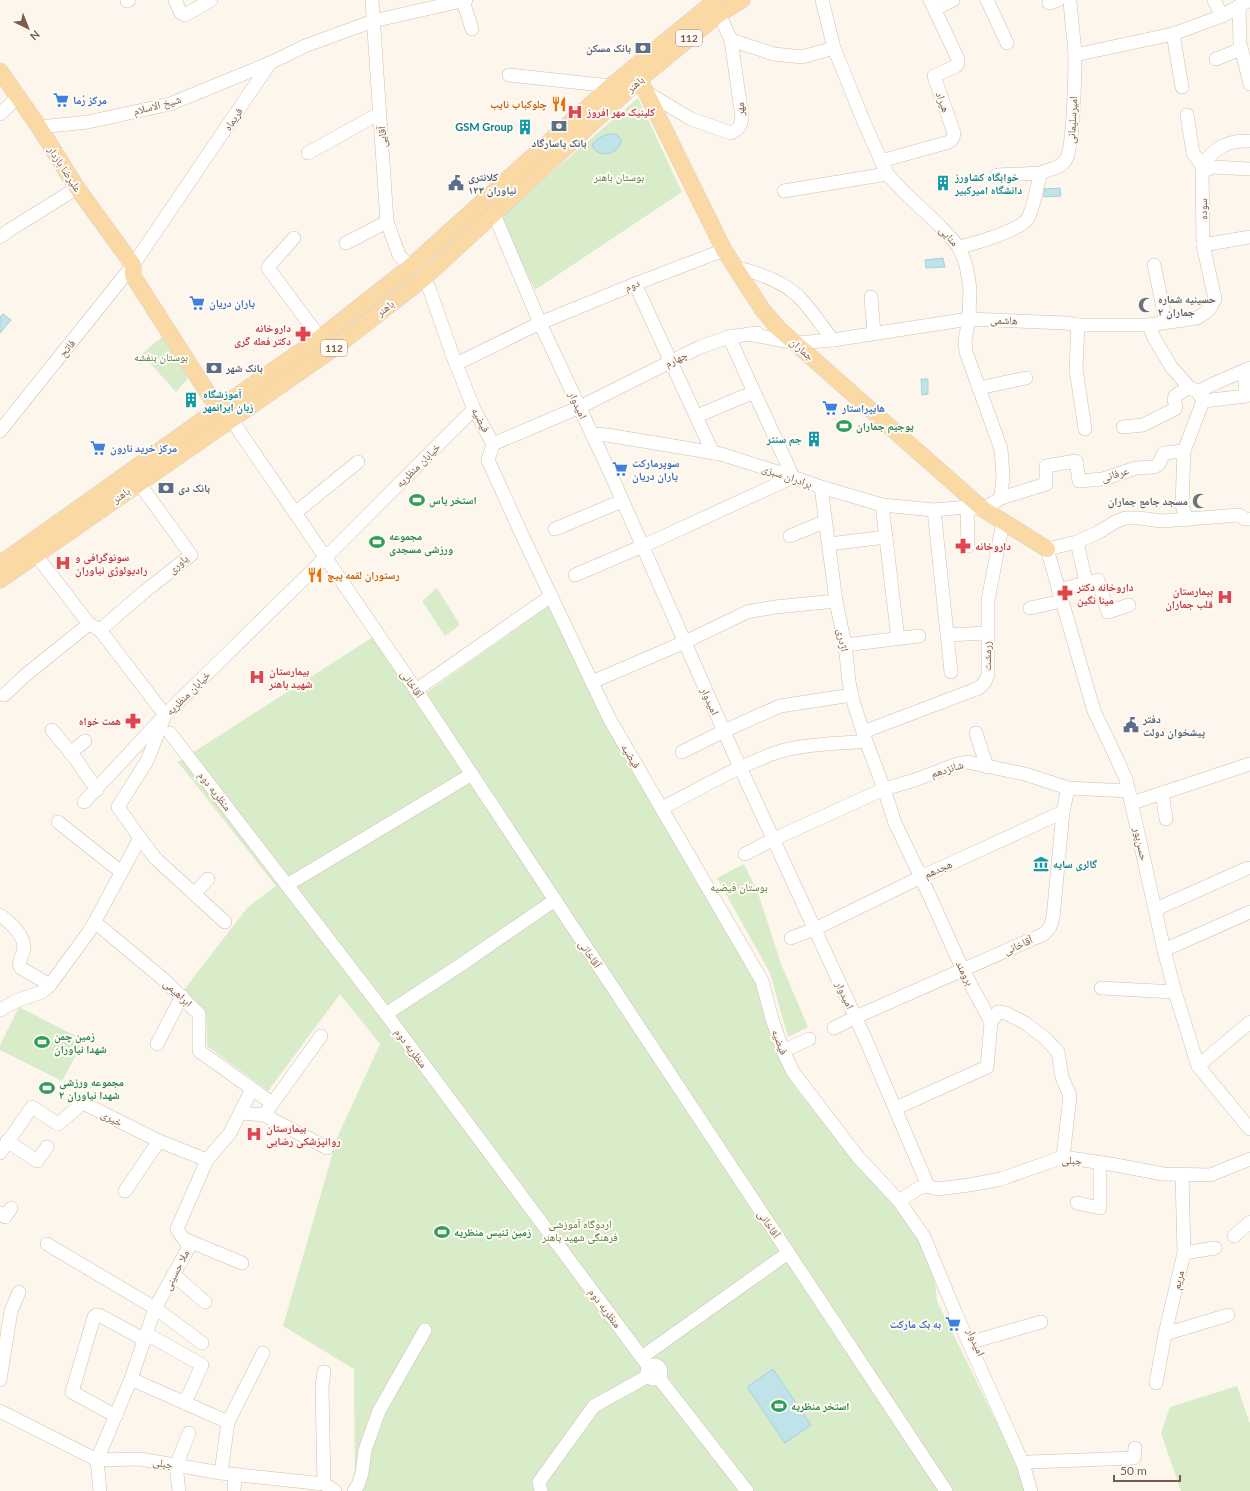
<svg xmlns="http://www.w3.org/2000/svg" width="1250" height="1491" font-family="Lato,'Noto Naskh Arabic',sans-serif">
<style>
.green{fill:#d8ecc9}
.water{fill:#bfe3e8;stroke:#a5d3da}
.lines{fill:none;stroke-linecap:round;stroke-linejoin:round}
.minor-casing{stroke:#d1beb0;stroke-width:14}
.major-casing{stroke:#dad1cd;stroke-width:17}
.minor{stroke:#fff;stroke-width:13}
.major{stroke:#fbd9a5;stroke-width:16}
.labels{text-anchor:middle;stroke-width:4;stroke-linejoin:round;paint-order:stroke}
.shield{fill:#fffaf3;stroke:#a28b7f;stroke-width:1}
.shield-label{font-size:10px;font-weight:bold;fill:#7a5c4d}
.service-label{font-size:11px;font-weight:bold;fill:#4e5e75;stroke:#fffaf3;text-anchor:start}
.street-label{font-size:11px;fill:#7a5c4d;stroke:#fffaf3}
.shop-label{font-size:11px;font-weight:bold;fill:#366cbe;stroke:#fffaf3;text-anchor:start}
.food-label{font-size:11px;font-weight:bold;fill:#c56008;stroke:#fffaf3;text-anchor:end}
.health-label{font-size:11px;font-weight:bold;fill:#be3a42;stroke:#fffaf3;text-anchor:start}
.culture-label{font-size:11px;font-weight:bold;fill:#0d838f;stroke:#fffaf3;text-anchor:start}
.park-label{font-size:11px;fill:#537a41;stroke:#fffaf3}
.worship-label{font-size:11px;font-weight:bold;fill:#5b616d;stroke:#fffaf3;text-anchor:start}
.leisure-label{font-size:11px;font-weight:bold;fill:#27864d;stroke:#fffaf3;text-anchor:start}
</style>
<rect width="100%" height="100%" fill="#fdf6ec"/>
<!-- green -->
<g class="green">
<polygon points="638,98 682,192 535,290 500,217"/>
<polygon points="163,336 188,378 176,392 142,354"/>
<polygon points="437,588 460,625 445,636 422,601"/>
<polygon points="549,606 756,982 767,1021 780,1061 795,1087 853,1160 893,1205 920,1238 934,1269 937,1301 1018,1466 1026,1491 355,1491 354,1369 283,1326 337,1138 380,1044 340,994 268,1091 207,1046 206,1013 183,991 248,907 276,886 178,762 373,637 416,700"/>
<polygon points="744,864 758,893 781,964 808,1027 788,1037 770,973 717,878"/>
<polygon points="19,1007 84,1040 62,1081 0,1050 0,1045"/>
<polygon points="1237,1386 1250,1424 1250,1491 1181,1491 1161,1433 1170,1407"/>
</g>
<!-- water -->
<g class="water">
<path d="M616,134l5,5c1,15 -24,21 -29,6 6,-9 14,-11 24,-11z"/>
<polygon points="1060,188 1061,196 1044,197 1044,189"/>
<polygon points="943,258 945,267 926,268 925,260"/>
<polygon points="3,314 11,320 0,333 0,317"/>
<polygon points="921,379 928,379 928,394 922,395"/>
<polygon points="773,1369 811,1425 785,1443 747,1387"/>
</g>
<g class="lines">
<defs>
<g id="minor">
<polyline points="175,0 181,13 185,15 211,0"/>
<polyline points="372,0 387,222 399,255 410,267"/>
<polyline points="822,0 834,48 863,120 887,174 906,194 939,225 959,247 966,265 970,288 969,319 965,340 966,352 1001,449 1003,476 1001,498"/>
<polyline points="987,0 1007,43"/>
<polyline points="1214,0 1222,16"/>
<polyline points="127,1 129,0"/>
<polyline points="463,1 472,29"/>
<polyline points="1049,3 1058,0"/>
<polyline points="1239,6 1240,43 1250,84"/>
<polyline points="935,9 953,0"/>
<polyline points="1173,34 1182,87"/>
<polyline points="731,40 774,54 802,57 834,48"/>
<polyline points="1075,55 1173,34 1222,16 1250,0"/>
<polyline points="1216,59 1241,49"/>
<polyline points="509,75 611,86"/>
<path d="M646,92l45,27 40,14c8,-4 10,-7 11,-16l-11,-77 -12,-26"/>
<polyline points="0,114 18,97"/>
<polyline points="1187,115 1193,153 1202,165"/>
<polyline points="39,127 88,122 170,104 270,63 305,46 373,21 466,0"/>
<polyline points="308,153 380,113"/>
<polyline points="881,161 949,142 953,138 954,133 934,76 956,66 958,63 958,59 930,0"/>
<polyline points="1203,171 1213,167 1250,169"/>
<polyline points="997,175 1041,173"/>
<polyline points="784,191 887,174"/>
<polyline points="494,214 540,323 613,479 734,754 865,1038 928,1186"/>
<polyline points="0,237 8,231 77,188"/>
<polyline points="294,238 269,266 268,268 320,338"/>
<polyline points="346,243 387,222"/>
<polyline points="1203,245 1250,237"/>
<path d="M959,247c14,-3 63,-17 69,-29 7,-13 8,-30 13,-45 8,-4 19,-5 24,-12 9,-11 10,-88 10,-106 -1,-18 -4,-37 -5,-55"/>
<polyline points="1154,265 1166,322"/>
<path d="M734,267c22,5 47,13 64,29 12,12 24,30 35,44"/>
<polyline points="423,279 429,288 454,359 474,409 493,444 488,460 522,535 609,718 762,981 772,1019 783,1051 793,1072 858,1157 899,1201 924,1237 956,1314 1023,1464 1031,1491"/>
<polyline points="635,284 713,453"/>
<polyline points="871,297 874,333"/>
<polyline points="1078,325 1076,369 1085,429"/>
<polyline points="1149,325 1154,338 1172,368 1189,387 1198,392 1203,401"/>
<path d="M748,334l48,9 37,-3 136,-21 97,4 12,2h71l48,-7 8,-5 5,-5 5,-9 -12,-54 -1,-80c14,-18 25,-25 48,-24"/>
<polyline points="729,337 793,477"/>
<polyline points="456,364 540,323 635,284 724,250"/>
<polyline points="979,388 1026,378"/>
<polyline points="1198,392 1211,385 1250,368"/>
<polyline points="1203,401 1246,396 1244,371"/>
<polyline points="697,416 754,392"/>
<polyline points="231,419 416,690 946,1491"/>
<polyline points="1123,427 1143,425 1175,409 1176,406 1174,400 1175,396 1189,387"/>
<polyline points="0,431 133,265 270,63"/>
<polyline points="592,434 607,435 721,454 793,477 821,487 882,505 934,510 967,507 983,509 1001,498 1046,484 1046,466 1076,461 1079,481 1103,479 1136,468 1154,467 1158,465 1164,453 1184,451"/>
<polyline points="493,444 580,407 700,347 729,337 757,333"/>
<polyline points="821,487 836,601 845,645 849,682 853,701 866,741 884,789 895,823 921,877 963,970 991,1022 987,1067 896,1108"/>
<polyline points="882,505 898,639"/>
<polyline points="967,507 968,546"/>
<polyline points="934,510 951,672"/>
<polyline points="295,513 358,462"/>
<polyline points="1250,519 1245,519 1239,515 1162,521 1139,518 1125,518 1115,522 1099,532 1077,542 1047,549 1094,711 1108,740 1126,779 1164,950 1175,992 1198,1066 1250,1129"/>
<polyline points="1187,520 1182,505 1184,451 1203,401"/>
<polyline points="555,529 622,501"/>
<polyline points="790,536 824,522"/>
<polyline points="1077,542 1086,582"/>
<polyline points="829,544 886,537"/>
<polyline points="36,555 89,624 100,630 165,715 84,802"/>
<polyline points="575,575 643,546 793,477"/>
<polyline points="1058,590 1098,580 1108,612 1129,605"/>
<polyline points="1030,608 1062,601"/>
<polyline points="100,630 144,592 191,555 139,483"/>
<polyline points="947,635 987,633"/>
<polyline points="845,645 919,636"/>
<polyline points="592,682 685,642 747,612 775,607 836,601"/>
<polyline points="416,690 551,596"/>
<polyline points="4,695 28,673 89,624"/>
<polyline points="52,730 75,758 97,790"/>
<polyline points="863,732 979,688 985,682 988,674 988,600 1003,522"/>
<polyline points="170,733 386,1014 649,1367"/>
<polyline points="976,733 987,767"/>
<polyline points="682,752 724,731 780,706 852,695"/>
<polyline points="70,753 85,741"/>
<polyline points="1162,793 1166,819"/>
<polyline points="1132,803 1250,764"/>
<path d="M662,808c37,-19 74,-41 113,-55 24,-9 64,-9 91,-12"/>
<polyline points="58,822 121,872"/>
<polyline points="140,838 155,858 225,922"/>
<polyline points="745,854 774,839 884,789 915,780 957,764 967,762 1025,774 1068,788 1129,791"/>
<polyline points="287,885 472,774"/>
<polyline points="194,894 208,879"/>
<polyline points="1156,909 1248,868"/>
<path d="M0,915c10,8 23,18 24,32 0,8 -8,15 -3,21l29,17"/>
<polyline points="94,923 102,928 162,978 199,1014 199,1051 272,1103"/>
<polyline points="791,938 815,929 921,877 1063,812"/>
<polyline points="1164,950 1250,912"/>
<polyline points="1101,988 1175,992"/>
<polyline points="0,1010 16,1001 42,992 50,985 88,933 94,923 140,838 118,807 147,761 165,715 325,558 474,409"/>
<polyline points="386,1014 462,964 555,900"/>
<polyline points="991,1022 998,1012 1006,1013 1025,1023 1045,1038 1058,1052 1062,1077 1070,1096 1063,1157"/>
<polyline points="834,1028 856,1017 1044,934 1050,927 1053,918 1063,812 1068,788"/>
<polyline points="157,1044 182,996"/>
<polyline points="783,1051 809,1039"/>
<polyline points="1198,1066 1250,1022"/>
<polyline points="241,1113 264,1115 327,1148"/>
<polyline points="264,1115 321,1036"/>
<polyline points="7,1141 37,1161 47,1147"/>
<polyline points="0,1153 32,1107 58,1124 83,1103 159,1141 207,1160"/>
<polyline points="125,1191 159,1141"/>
<polyline points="899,1201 919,1188 928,1186 937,1189 969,1185 1001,1179 1063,1157 1116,1165 1163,1174 1210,1175 1250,1159"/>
<polyline points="1077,1203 1100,1208 1100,1163"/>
<polyline points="0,1213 5,1217 11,1208"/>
<polyline points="1234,1236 1250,1222"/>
<polyline points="184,1239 242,1263"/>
<polyline points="47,1244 155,1308 202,1343"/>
<polyline points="1184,1253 1215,1248"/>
<polyline points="174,1275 205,1302"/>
<polyline points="147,1334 202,1365 185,1403"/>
<polyline points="1165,1334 1228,1315"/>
<polyline points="975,1341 1041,1322"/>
<polyline points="642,1357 788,1253"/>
<circle cx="654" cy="1372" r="7"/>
<polyline points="659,1378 747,1491"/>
<polyline points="131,1379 228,1422"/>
<polyline points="0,1380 11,1311 19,1292"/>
<polyline points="1156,1383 1165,1334 1184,1253 1182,1175"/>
<polyline points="0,1411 97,1460 140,1459 221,1473 324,1484 335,1491"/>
<polyline points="116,1416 72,1392 94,1317 96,1315 99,1315 145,1340"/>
<polyline points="1023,1464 1030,1462 1134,1458 1135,1448"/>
<polyline points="221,1473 228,1422 263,1353"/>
<polyline points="324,1484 322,1387 324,1372"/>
<polyline points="100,1491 97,1460 131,1379 155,1308 189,1247 177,1229 207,1160 230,1133 252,1089"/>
<polyline points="179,1491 176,1466 189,1433"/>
<polyline points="234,1491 235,1474"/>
<polyline points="354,1491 358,1485 362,1473 365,1450 379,1411 425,1330"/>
<polyline points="541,1491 539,1482 594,1406 648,1376"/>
</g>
<g id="major">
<polyline points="0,71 39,127 77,188 133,265 133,276 218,409 226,414"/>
<polyline points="633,72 639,80 646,92 724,250 762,309 778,328 983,509 1047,549"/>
<polyline points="0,564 218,409 320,338 410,267 611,86 716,0"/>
<polyline points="0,580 333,349 423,279 639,80 719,14 742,0"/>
</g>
</defs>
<!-- minor casing -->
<use href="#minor" class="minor-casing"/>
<!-- major casing -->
<use href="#major" class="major-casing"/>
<!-- minor -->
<use href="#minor" class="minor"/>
<!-- major -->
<use href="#major" class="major"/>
</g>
<!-- icons -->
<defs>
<symbol id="bank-bare" viewBox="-9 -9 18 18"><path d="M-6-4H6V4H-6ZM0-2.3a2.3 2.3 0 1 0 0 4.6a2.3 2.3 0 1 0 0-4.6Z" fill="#5c6f8a" stroke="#fffaf3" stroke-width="2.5" paint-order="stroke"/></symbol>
<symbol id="supermarket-bare" viewBox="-9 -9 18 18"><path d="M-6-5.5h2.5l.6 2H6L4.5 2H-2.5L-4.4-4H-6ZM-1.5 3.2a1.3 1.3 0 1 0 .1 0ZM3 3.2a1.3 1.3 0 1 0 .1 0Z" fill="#3f7fe0" stroke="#fffaf3" stroke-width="2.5" paint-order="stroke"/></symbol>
<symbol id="restaurant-bare" viewBox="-9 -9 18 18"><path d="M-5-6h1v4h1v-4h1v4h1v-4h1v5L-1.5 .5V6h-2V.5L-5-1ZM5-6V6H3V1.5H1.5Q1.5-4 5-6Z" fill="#e8710a" stroke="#fffaf3" stroke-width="2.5" paint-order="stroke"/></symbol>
<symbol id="hospital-bare" viewBox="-9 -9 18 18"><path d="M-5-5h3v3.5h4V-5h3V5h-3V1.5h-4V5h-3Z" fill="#e0444e" stroke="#fffaf3" stroke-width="2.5" paint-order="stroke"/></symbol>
<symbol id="building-bare" viewBox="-9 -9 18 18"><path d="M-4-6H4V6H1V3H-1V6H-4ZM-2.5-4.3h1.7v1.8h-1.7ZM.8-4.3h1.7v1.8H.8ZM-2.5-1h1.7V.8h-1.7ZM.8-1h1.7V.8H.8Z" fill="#0f9aa8" stroke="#fffaf3" stroke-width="2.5" paint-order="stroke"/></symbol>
<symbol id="civic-bare" viewBox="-9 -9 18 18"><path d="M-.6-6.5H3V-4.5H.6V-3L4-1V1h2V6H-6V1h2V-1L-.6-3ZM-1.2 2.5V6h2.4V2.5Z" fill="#5c6f8a" stroke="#fffaf3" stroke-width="2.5" paint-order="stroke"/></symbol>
<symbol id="mosque-bare" viewBox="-9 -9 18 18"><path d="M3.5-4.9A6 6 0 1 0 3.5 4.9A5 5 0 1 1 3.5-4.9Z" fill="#6b7280" stroke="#fffaf3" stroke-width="2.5" paint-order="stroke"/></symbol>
<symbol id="pharmacy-bare" viewBox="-9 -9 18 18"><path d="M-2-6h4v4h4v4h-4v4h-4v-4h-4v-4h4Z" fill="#e0444e" stroke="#fffaf3" stroke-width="2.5" paint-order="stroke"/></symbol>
<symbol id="stadium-bare" viewBox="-9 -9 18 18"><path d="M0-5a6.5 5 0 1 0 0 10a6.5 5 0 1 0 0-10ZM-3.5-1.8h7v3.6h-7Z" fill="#2e9e5b" stroke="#fffaf3" stroke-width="2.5" paint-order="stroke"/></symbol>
<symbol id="museum-bare" viewBox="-9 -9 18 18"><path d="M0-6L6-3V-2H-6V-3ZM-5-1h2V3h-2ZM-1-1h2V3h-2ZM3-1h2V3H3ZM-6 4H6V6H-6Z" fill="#0f9aa8" stroke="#fffaf3" stroke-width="2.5" paint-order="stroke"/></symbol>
</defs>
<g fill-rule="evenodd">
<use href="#bank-bare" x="632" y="37" width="22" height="22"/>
<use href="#supermarket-bare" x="50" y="89" width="22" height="22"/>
<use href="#restaurant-bare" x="548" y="93" width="22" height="22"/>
<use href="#hospital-bare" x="564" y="101" width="22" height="22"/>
<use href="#bank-bare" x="548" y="115" width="22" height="22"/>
<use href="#building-bare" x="514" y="116" width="22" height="22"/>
<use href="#civic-bare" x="445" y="172" width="22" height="22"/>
<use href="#building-bare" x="932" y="172" width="22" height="22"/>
<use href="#supermarket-bare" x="186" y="292" width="22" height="22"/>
<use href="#mosque-bare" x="1135" y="294" width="22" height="22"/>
<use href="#pharmacy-bare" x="292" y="323" width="22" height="22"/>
<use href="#bank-bare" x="203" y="357" width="22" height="22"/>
<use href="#building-bare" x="180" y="389" width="22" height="22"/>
<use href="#supermarket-bare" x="819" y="397" width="22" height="22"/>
<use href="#stadium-bare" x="833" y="415" width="22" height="22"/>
<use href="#building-bare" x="803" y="428" width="22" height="22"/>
<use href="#supermarket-bare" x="87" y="437" width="22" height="22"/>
<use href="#supermarket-bare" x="609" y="458" width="22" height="22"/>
<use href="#bank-bare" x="155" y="477" width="22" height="22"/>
<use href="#stadium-bare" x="406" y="489" width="22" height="22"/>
<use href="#mosque-bare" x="1189" y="490" width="22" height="22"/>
<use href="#stadium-bare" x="366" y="531" width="22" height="22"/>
<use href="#pharmacy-bare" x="952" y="535" width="22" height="22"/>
<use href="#hospital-bare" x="52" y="552" width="22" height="22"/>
<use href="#restaurant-bare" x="304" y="564" width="22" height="22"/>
<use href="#pharmacy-bare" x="1054" y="582" width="22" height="22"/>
<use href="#hospital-bare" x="1214" y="586" width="22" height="22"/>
<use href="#hospital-bare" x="246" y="666" width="22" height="22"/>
<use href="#pharmacy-bare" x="122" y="710" width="22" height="22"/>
<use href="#civic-bare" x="1120" y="714" width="22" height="22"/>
<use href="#museum-bare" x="1030" y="853" width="22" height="22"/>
<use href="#stadium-bare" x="31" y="1031" width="22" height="22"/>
<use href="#stadium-bare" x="36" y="1077" width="22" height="22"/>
<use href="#hospital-bare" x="243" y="1123" width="22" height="22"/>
<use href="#stadium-bare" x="431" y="1221" width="22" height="22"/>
<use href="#supermarket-bare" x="942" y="1313" width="22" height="22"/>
<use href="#stadium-bare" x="768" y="1395" width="22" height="22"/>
</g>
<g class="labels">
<!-- shield labels -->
<g class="shield">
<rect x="676" y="30" width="26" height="16" rx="3"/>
<rect x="321" y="340" width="26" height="16" rx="3"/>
</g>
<g class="shield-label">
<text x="689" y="42">112</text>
<text x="334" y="352">112</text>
</g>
<!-- service labels -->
<g class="service-label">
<text x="631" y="52" text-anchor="end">بانک مسکن</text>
<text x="559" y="147" text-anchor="middle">بانک پاسارگاد</text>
<text x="468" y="181">کلانتری<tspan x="468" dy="13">۱۲۳ نیاوران</tspan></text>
<text x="226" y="372">بانک شهر</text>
<text x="178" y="492">بانک دی</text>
<text x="1143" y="723">دفتر<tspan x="1143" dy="13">پیشخوان دولت</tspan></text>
</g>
<!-- street labels -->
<g class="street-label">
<text transform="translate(635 84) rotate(-42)" y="4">باهنر</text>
<text transform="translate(943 102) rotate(70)" y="4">هیراد</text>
<text transform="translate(157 105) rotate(-15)" y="4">شیخ الاسلام</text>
<text transform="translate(740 109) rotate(-93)" y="4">مهر</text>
<text transform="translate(233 119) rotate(-56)" y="4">فریماه</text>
<text transform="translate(1072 120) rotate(-87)" y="4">امیرسلیمانی</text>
<text transform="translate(382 137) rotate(-94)" y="4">آقایی</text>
<text transform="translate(65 169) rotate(57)" y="4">علیرضا بازدار</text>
<text transform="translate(1203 209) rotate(-91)" y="4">سوده</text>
<text transform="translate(949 236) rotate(48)" y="4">منایی</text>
<text transform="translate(632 285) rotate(-22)" y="4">دوم</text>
<text transform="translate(385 308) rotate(-38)" y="4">باهنر</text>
<text transform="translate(1004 320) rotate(2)" y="4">هاشمی</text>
<text transform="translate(67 348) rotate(-51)" y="4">فاتح</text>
<text transform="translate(802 349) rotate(41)" y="4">جماران</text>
<text transform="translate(676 359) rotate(-26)" y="4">چهارم</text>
<text transform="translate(578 405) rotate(65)" y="4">امیدوار</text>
<text transform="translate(481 420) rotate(62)" y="4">فیضیه</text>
<text transform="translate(418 465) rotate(-45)" y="4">خیابان منظریه</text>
<text transform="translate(1115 474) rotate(-17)" y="4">عرفانی</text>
<text transform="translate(787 476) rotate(19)" y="4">برادران سبزی</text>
<text transform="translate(121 495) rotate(-35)" y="4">باهنر</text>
<text transform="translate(178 564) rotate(-42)" y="4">یاوری</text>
<text transform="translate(843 640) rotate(81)" y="4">اژدری</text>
<text transform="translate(987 656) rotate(-90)" y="4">زرمشت</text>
<text transform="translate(412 684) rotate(56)" y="4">آقاخانی</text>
<text transform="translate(188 693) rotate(-45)" y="4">خیابان منظریه</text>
<text transform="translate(710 701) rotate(66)" y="4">امیدوار</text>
<text transform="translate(631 756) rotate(59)" y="4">فیضیه</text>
<text transform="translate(947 769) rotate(-17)" y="4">شانزدهم</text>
<text transform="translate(215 791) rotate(52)" y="4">منظریه دوم</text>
<text transform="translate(1141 844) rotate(78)" y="4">حسن‌پور</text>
<text transform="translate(938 869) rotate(-24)" y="4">هجدهم</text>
<text transform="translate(1018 945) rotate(-24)" y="4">آقاخانی</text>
<text transform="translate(590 954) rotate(57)" y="4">آقاخانی</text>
<text transform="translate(965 973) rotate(63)" y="4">برومند</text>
<text transform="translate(178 993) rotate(43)" y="4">ابراهیمی</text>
<text transform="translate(845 995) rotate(65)" y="4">امیدوار</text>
<text transform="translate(780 1042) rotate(69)" y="4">فیضیه</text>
<text transform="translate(411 1048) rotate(53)" y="4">منظریه دوم</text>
<text transform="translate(112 1118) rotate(27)" y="4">خیری</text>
<text transform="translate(1072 1160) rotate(3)" y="4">جبلی</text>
<text transform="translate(769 1224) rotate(57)" y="4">آقاخانی</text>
<text transform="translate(176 1270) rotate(-63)" y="4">ملا حسینی</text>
<text transform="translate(1178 1280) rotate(-77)" y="4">مریم</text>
<text transform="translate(605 1308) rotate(53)" y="4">منظریه دوم</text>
<text transform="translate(976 1342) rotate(66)" y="4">امیدوار</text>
<text transform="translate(163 1463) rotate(11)" y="4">جبلی</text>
</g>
<!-- shop labels -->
<g class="shop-label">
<text x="73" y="104">مرکز رُما</text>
<text x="209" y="307">یاران دریان</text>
<text x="842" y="412">هایپراستار</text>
<text x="110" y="452">مرکز خرید نارون</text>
<text x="632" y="467">سوپرمارکت<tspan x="632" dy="13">یاران دریان</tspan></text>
<text x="941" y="1328" text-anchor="end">به بک مارکت</text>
</g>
<!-- food labels -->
<g class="food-label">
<text x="547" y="108">چلوکباب نایب</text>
<text x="327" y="579" text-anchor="start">رستوران لقمه پیچ</text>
</g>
<!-- health labels -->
<g class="health-label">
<text x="587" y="116">کلینیک مهر افروز</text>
<text x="291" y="332" text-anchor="end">داروخانه<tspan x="291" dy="13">دکتر فعله گری</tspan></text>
<text x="975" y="550">داروخانه</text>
<text x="75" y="561">سونوگرافی و<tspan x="75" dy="13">رادیولوژی نیاوران</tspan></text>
<text x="1077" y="591">داروخانه دکتر<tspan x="1077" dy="13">مینا نگین</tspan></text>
<text x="1213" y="595" text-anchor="end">بیمارستان<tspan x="1213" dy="13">قلب جماران</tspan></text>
<text x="269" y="675">بیمارستان<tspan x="269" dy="13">شهید باهنر</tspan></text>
<text x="121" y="725" text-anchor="end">همت خواه</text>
<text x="266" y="1132">بیمارستان<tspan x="266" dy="13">روانپزشکی رضایی</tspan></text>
</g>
<!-- culture labels -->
<g class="culture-label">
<text x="513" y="131" text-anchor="end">GSM Group</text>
<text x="955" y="181">خوابگاه کشاورز<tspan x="955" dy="13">دانشگاه امیرکبیر</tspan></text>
<text x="203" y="398">آموزشگاه<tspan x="203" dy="13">زبان ایرانمهر</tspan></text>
<text x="802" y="443" text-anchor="end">جم سنتر</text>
<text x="1053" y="868">گالری سایه</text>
</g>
<!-- park labels -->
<g class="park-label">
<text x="619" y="181">بوستان باهنر</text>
<text x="161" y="361">بوستان بنفشه</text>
<text x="739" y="891">بوستان فیضیه</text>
<text x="580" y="1228">اردوگاه آموزشی<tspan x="580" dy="13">فرهنگی شهید باهنر</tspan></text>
</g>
<!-- worship labels -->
<g class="worship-label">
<text x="1158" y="303">حسینیه شماره<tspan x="1158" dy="13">۲ جماران</tspan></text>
<text x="1188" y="505" text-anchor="end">مسجد جامع جماران</text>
</g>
<!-- leisure labels -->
<g class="leisure-label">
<text x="856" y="430">یوجیم جماران</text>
<text x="429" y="504">استخر یاس</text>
<text x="389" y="540">مجموعه<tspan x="389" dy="13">ورزشی مسجدی</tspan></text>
<text x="54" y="1040">زمین چمن<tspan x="54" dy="13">شهدا نیاوران</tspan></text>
<text x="59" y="1086">مجموعه ورزشی<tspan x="59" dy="13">شهدا نیاوران ۲</tspan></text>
<text x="454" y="1236">زمین تنیس منظریه</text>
<text x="791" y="1410">استخر منظریه</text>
</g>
</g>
<!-- north arrow -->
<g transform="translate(28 28) rotate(137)" stroke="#fffaf3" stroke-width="3" paint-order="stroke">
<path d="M0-3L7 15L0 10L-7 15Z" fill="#7a5c4d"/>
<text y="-6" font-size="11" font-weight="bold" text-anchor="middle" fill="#7a5c4d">N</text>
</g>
<!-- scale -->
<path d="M1114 1475v6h66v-6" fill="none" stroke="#7a5c4d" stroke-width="2"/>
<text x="1120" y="1475" font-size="12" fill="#7a5c4d" stroke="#fffaf3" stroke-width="3" paint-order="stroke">50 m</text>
</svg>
